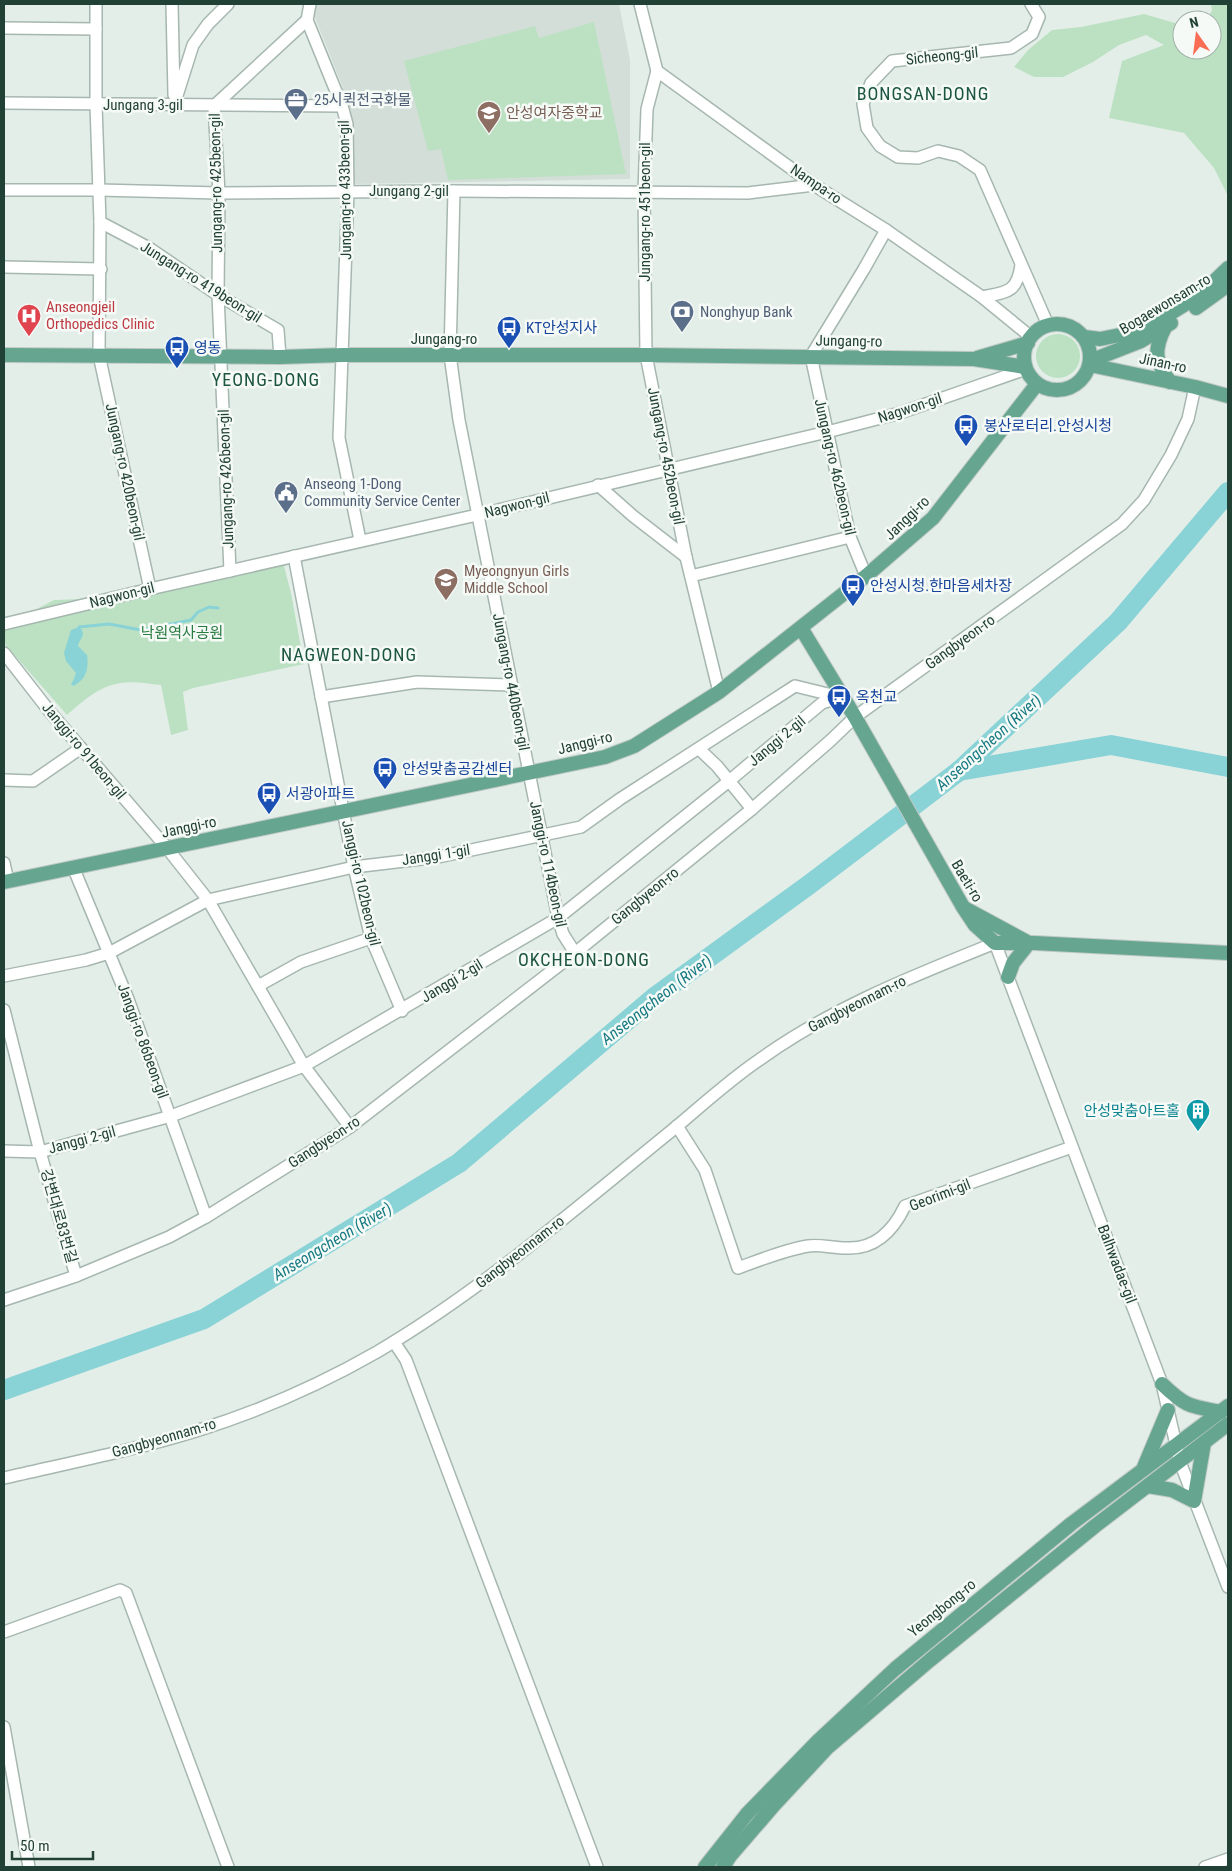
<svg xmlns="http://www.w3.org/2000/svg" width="1232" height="1871" font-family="'Roboto Condensed','Noto Sans KR',sans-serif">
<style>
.built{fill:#d2ded7}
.green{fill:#bce1c2}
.water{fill:#89d2d6}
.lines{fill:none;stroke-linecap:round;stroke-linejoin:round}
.stream{stroke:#89d2d6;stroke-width:3}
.river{stroke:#89d2d6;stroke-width:20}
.minor-casing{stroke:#a6b7b0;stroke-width:14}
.major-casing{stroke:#c1cac7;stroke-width:16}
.minor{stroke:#fff;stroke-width:11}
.major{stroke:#66a690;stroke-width:14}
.labels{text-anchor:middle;stroke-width:5;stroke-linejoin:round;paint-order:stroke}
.street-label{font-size:15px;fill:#224136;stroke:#f5faf7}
.service-label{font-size:15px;fill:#4e5e75;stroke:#f5faf7;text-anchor:start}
.education-label{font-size:15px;fill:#785e54;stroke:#f5faf7;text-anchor:start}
.health-label{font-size:15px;fill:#be3a42;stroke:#f5faf7;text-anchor:start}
.transit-label{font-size:15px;fill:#164399;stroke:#f5faf7;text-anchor:start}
.park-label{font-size:15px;fill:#297b41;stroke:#f5faf7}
.culture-label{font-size:15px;fill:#0d838f;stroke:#f5faf7;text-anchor:end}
.water-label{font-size:16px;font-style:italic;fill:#177a82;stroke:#f5faf7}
.quarter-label{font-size:18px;letter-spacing:1px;fill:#1c5542;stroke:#f5faf7}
</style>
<rect width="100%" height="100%" fill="#e4eee9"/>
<!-- built -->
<polygon class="built" points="314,4 619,4 630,60 630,179 352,184 343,88 312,10"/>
<!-- green -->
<g class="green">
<polygon points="1211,4 1228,4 1228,196 1214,168 1184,133 1109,118 1122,61 1164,45 1146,35 1119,45 1093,62 1063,77 1034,77 1014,67 1028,50 1052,30 1081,27 1144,14 1182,25 1182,50 1212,50 1212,20 1207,20 1212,10"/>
<polygon points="594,22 626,174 448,180 441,149 428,151 404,61 535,26 539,38"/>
<circle cx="1058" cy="356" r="22"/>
<path d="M284,566l7,27 13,71 -111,24 -10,4 5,38 -17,5 -10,-50c-13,-1 -27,-4 -40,-2 -22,3 -38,18 -54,32l-63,-72v-17l50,-26 27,-1 90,-20z"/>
</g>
<!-- water -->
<path class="water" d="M79,627c9,7 0,12 -1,19l9,9c2,14 -1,25 -14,31l-2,-2 3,-5 2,-6 -10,-12 -2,-8 7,-23z"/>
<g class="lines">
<!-- stream -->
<polyline class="stream" points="79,627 109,624 141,630 191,620 198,612 209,607 218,608"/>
<!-- river -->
<g class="river">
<polyline points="959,771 1111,745 1228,767"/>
<polyline points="4,1390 204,1319 459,1163 656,996 810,884 959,771 1118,622 1228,492"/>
</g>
<defs>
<g id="minor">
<polyline points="96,4 96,105 100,222 99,355 150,589"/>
<polyline points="172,4 174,95"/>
<polyline points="310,4 307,20 342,106 347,124 348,191 339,438 360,540"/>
<polyline points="640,4 657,71 814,185 886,230 982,297 1031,337"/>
<polyline points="1031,4 1039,17 1032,34 1011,48 892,61 871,83 863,104 867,128 880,146 898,157 918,158 938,151 959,156 980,170 1048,325"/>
<polyline points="4,28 96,29"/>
<polyline points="657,71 647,109 644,192 646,355 686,557 719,692"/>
<polyline points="4,103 342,106"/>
<polyline points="174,105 193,45 208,24 228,4"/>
<polyline points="4,190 99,190 219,193 454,191 748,193 814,185"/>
<polyline points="454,191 450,355 459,420 558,918 563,934 575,953"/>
<polyline points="100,222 149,248 218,295 278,330 280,357"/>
<polyline points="4,267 101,269"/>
<path d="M982,297c25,-5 35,-4 39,-32"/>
<polyline points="598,485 633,516 686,557"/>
<polyline points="294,556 354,867 371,938 402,1011"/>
<polyline points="230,571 218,295 219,193 214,106 307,20"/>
<polyline points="691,576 850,537"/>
<polyline points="866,576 850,537 811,356 864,269 886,230"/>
<polyline points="4,624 150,589 477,515 827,432 900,413 1026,369"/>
<polyline points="4,653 50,712 167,848 208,900 304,1066 350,1127"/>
<polyline points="321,697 417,682 512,685"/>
<polyline points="699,749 717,766 752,809"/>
<polyline points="4,780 33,781 81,748"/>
<polyline points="4,863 8,881"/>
<polyline points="73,867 128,999 206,1217"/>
<polyline points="4,976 86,960 109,953 208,900 354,867 438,857 581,827 620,799 795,686 840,697"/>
<polyline points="258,986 301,962 371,938"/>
<polyline points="4,1010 40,1152 76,1276"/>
<path d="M677,1126l28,44 33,98c22,-8 46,-18 70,-22 13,-2 28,3 42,2 27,0 44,-19 55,-42l167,-59"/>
<polyline points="4,1151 40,1152 171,1116 304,1066 558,918 729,781 822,703 841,697"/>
<polyline points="4,1300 76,1276 169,1237 206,1217 350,1127 575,953 752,809 830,741 855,717 1122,524 1144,500 1171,455 1188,419 1195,387"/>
<polyline points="394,1342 406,1360 597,1867"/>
<path d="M4,1478c65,-15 131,-28 195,-48 61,-19 122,-46 178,-78 105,-62 198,-143 293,-220 29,-24 58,-51 89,-72 72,-52 154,-84 236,-117l167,441 18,78 48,125"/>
<polyline points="4,1632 120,1590 126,1593 228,1867"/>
<polyline points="4,1727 29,1867"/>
<polyline points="1205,1867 1228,1859"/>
</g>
<g id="major">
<polyline points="1196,308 1228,285"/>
<circle cx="1057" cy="357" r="33"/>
<path d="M1165,327c-12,24 -10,34 5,55"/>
<polyline points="1084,337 1100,339 1125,334 1158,321 1200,295 1228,268"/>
<polyline points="4,355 280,357 343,355 646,355 974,359 1025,367"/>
<polyline points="977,358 1028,343"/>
<polyline points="1090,361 1141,341 1171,323"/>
<polyline points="1090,365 1195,387 1228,396"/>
<polyline points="801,628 855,717 963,907 975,925 995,943 1034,943 1228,953"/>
<polyline points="4,882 605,757 634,746 719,692 866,576 933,518 1037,384"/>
<polyline points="966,909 1029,943 1013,963 1008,977"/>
<path d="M1162,1384c24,23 28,22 59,28"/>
<polyline points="1144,1467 1168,1410"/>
<polyline points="1148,1486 1172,1490 1194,1501 1204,1443"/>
<polyline points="705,1867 747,1814 819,1740 895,1669 1071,1524 1228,1406"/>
<polyline points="723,1867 730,1856 774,1805 827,1748 930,1660 1010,1595 1095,1526 1228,1424"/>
</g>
</defs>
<!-- minor casing -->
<use href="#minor" class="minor-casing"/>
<!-- major casing -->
<use href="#major" class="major-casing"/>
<!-- minor -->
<use href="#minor" class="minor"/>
<!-- major -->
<use href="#major" class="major"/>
</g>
<!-- icons -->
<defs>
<symbol id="office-pin" viewBox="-11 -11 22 30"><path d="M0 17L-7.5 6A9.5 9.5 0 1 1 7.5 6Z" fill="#5c6f8a" stroke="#f5faf7"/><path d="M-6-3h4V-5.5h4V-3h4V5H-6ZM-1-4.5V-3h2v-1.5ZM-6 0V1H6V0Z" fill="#fff"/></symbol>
<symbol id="school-pin" viewBox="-11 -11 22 30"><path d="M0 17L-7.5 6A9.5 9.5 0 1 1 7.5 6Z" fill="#8d6e63" stroke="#f5faf7"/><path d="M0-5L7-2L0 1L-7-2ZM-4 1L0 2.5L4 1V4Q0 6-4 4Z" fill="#fff"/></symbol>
<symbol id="bank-pin" viewBox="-11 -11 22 30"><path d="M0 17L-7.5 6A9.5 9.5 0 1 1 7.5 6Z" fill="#5c6f8a" stroke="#f5faf7"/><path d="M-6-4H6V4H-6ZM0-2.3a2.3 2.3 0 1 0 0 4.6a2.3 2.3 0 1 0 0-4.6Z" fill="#fff"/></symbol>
<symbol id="hospital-pin" viewBox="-11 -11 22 30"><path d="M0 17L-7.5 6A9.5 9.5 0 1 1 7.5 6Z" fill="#e0444e" stroke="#f5faf7"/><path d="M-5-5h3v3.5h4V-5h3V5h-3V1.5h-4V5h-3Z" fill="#fff"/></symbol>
<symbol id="bus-pin" viewBox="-11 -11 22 30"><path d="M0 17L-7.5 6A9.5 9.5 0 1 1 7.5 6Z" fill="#1a4fb4" stroke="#f5faf7"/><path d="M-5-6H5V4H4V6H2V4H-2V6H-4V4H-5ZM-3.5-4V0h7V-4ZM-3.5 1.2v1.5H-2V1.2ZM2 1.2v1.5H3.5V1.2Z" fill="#fff"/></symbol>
<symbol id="civic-pin" viewBox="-11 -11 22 30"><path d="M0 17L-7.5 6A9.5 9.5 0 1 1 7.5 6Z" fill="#5c6f8a" stroke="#f5faf7"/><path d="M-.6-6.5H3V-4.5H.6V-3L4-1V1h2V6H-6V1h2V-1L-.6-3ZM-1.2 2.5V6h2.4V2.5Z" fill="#fff"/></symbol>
<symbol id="building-pin" viewBox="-11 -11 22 30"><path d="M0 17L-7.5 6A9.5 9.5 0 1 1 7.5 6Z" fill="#0f9aa8" stroke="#f5faf7"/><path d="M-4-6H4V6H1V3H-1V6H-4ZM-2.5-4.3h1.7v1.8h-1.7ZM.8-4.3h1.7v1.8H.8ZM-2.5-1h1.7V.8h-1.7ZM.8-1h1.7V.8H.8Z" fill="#fff"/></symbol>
</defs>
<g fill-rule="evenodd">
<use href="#office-pin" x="282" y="86" width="28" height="38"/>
<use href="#school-pin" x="475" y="99" width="28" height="38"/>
<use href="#bank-pin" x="668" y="298" width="28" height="38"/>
<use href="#hospital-pin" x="15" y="302" width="28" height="38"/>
<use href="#bus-pin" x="495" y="314" width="28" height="38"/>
<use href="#bus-pin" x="163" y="334" width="28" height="38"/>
<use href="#bus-pin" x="952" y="412" width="28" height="38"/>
<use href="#civic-pin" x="272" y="479" width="28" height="38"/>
<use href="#school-pin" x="432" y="566" width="28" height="38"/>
<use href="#bus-pin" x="839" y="572" width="28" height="38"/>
<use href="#bus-pin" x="825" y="683" width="28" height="38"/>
<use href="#bus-pin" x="371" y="755" width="28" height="38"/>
<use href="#bus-pin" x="255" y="780" width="28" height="38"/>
<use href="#building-pin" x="1184" y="1097" width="28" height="38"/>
</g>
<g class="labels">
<!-- street labels -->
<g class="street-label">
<text transform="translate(942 56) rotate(-6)" y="5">Sicheong-gil</text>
<text x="143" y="110">Jungang 3-gil</text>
<text transform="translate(216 183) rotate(-91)" y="5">Jungang-ro 425beon-gil</text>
<text transform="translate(816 184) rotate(34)" y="5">Nampa-ro</text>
<text transform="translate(345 190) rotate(-91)" y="5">Jungang-ro 433beon-gil</text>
<text x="409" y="196">Jungang 2-gil</text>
<text transform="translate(645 212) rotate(-90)" y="5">Jungang-ro 451beon-gil</text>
<text transform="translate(201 282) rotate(32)" y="5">Jungang-ro 419beon-gil</text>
<text transform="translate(1165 304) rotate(-31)" y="5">Bogaewonsam-ro</text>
<text x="444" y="344">Jungang-ro</text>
<text transform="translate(849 341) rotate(1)" y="5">Jungang-ro</text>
<text transform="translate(1163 363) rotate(12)" y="5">Jinan-ro</text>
<text transform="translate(910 408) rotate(-18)" y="5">Nagwon-gil</text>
<text transform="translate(666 456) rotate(79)" y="5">Jungang-ro 452beon-gil</text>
<text transform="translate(835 467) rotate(77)" y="5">Jungang-ro 462beon-gil</text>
<text transform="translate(125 472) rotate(78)" y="5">Jungang-ro 420beon-gil</text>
<text transform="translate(226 479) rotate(-92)" y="5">Jungang-ro 426beon-gil</text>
<text transform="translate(517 505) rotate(-14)" y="5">Nagwon-gil</text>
<text transform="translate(907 518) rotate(-44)" y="5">Janggi-ro</text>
<text transform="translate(122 595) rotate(-14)" y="5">Nagwon-gil</text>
<text transform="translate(960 642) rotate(-36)" y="5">Gangbyeon-ro</text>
<text transform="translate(511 682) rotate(79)" y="5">Jungang-ro 440beon-gil</text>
<text transform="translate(777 741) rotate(-40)" y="5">Janggi 2-gil</text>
<text transform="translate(585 743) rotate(-14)" y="5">Janggi-ro</text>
<text transform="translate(84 751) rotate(50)" y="5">Janggi-ro 91beon-gil</text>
<text transform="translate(189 827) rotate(-12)" y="5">Janggi-ro</text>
<text transform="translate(436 855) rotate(-9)" y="5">Janggi 1-gil</text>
<text transform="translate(548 864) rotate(78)" y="5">Janggi-ro 114beon-gil</text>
<text transform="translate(967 881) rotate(59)" y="5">Baeti-ro</text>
<text transform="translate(361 883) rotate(77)" y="5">Janggi-ro 102beon-gil</text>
<text transform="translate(645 896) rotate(-39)" y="5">Gangbyeon-ro</text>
<text transform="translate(452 981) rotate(-31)" y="5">Janggi 2-gil</text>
<text transform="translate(857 1004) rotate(-27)" y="5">Gangbyeonnam-ro</text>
<text transform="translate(143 1041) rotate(70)" y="5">Janggi-ro 86beon-gil</text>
<text transform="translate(82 1140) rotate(-15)" y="5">Janggi 2-gil</text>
<text transform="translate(324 1142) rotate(-33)" y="5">Gangbyeon-ro</text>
<text transform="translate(940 1195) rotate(-21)" y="5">Georimi-gil</text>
<text transform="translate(59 1216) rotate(74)" y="5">강변대로83번길</text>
<text transform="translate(520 1252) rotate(-38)" y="5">Gangbyeonnam-ro</text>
<text transform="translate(1117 1264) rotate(69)" y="5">Balhwadae-gil</text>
<text transform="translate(164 1438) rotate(-16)" y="5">Gangbyeonnam-ro</text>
<text transform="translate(942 1608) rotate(-39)" y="5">Yeongbong-ro</text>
</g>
<!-- service labels -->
<g class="service-label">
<text x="314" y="105">25시퀵전국화물</text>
<text x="700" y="317">Nonghyup Bank</text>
<text x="304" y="489">Anseong 1-Dong<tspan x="304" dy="17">Community Service Center</tspan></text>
</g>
<!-- education labels -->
<g class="education-label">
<text x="506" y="118">안성여자중학교</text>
<text x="464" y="576">Myeongnyun Girls<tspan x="464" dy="17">Middle School</tspan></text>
</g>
<!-- health labels -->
<g class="health-label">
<text x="46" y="312">Anseongjeil<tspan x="46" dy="17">Orthopedics Clinic</tspan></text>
</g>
<!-- transit labels -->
<g class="transit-label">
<text x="526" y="333">KT안성지사</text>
<text x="194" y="353">영동</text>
<text x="984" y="431">봉산로터리.안성시청</text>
<text x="870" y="591">안성시청.한마음세차장</text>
<text x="856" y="702">옥천교</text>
<text x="402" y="774">안성맞춤공감센터</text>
<text x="286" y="799">서광아파트</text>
</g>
<!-- park labels -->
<g class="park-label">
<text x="182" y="638">낙원역사공원</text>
</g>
<!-- culture labels -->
<g class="culture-label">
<text x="1180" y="1116">안성맞춤아트홀</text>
</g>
<!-- water labels -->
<g class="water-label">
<text transform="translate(988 742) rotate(-42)" y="6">Anseongcheon (River)</text>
<text transform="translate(656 999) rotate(-38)" y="6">Anseongcheon (River)</text>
<text transform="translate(332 1241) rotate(-31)" y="6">Anseongcheon (River)</text>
</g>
<!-- quarter labels -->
<g class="quarter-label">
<text x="923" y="100">BONGSAN-DONG</text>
<text x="266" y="386">YEONG-DONG</text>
<text x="349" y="661">NAGWEON-DONG</text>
<text x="584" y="966">OKCHEON-DONG</text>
</g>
</g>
<!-- border -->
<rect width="1232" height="1871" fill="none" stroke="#224136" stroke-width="10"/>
<!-- north arrow -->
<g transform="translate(1197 35) rotate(346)"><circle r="24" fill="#f5faf7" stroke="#a1b0aa"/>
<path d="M0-4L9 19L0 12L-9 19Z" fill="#fa6e56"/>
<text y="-8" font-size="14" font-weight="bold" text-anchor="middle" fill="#224136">N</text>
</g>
<!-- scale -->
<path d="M12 1851v8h81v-8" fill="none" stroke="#224136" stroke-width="2.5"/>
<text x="20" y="1851" font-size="15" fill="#224136" stroke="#f5faf7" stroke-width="4" paint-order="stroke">50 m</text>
</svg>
